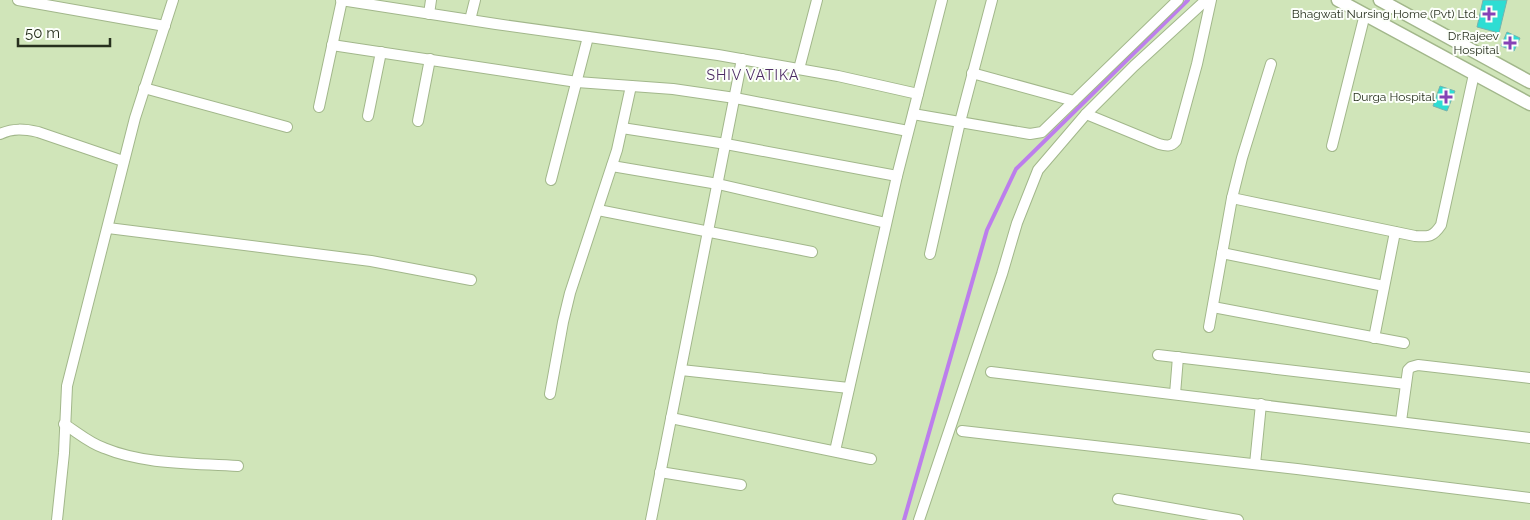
<svg xmlns="http://www.w3.org/2000/svg" width="1530" height="520" font-family="Raleway,sans-serif">
<style>
.lines{fill:none;stroke-linecap:round;stroke-linejoin:round}
.stream{stroke:#bc7eec;stroke-width:4}
.building{fill:#2eddd3;stroke:#76b3ae}
.minor-casing{stroke:#a2b78b;stroke-width:12}
.tertiary-casing{stroke:#a2b78b;stroke-width:15}
.minor{stroke:#fff;stroke-width:10}
.tertiary{stroke:#fff;stroke-width:12}
.poi-dot{fill:#8642b6;stroke:#fcfffa;stroke-width:2}
.labels{text-anchor:middle;stroke-width:4;stroke-linejoin:round;paint-order:stroke}
.poi-label{font-size:12px;fill:#27301e;stroke:#fcfffa;text-anchor:end}
.neighbourhood-label{font-size:14px;letter-spacing:1px;fill:#4c2b64;stroke:#fcfffa}
</style>
<rect width="100%" height="100%" fill="#d0e5b9"/>
<g class="lines">
<!-- stream -->
<polyline class="stream" points="904,520 987,230 1016,169 1188,0"/>
</g>
<!-- building -->
<g class="building">
<polygon points="1483,0 1507,0 1499,33 1477,27"/>
<polygon points="1507,32 1520,38 1514,51 1501,46"/>
<polygon points="1440,86 1455,91 1447,111 1433,106"/>
</g>
<g class="lines">
<defs>
<g id="minor">
<polyline points="18,0 165,26"/>
<polyline points="341,0 496,24 718,55 838,76 918,94"/>
<polyline points="429,14 431,0"/>
<polyline points="470,20 475,0"/>
<polyline points="332,45 577,82 673,89 735,98 908,131"/>
<polyline points="799,69 817,0"/>
<polyline points="972,73 1074,101"/>
<polyline points="144,88 287,127"/>
<polyline points="319,107 342,0"/>
<polyline points="913,114 1030,134 1042,132 1178,0"/>
<path d="M1086,114l73,30c7,2 12,3 17,-3l21,-77 14,-64"/>
<polyline points="368,116 381,52"/>
<polyline points="418,121 430,59"/>
<polyline points="622,128 726,144 897,176"/>
<path d="M0,134c13,-6 24,-5 38,-2l85,29"/>
<polyline points="1332,146 1365,14"/>
<polyline points="612,166 718,184 886,223"/>
<polyline points="551,180 588,37"/>
<path d="M1232,198l183,38c14,1 18,1 26,-11l33,-151"/>
<polyline points="598,210 812,252"/>
<polyline points="108,228 371,261 471,280"/>
<polyline points="1222,253 1384,286"/>
<polyline points="930,254 960,122 992,0"/>
<polyline points="1213,307 1404,343"/>
<polyline points="1209,327 1232,198 1242,158 1271,64"/>
<polyline points="1374,338 1395,232"/>
<polyline points="1158,355 1406,384"/>
<polyline points="681,370 849,388"/>
<polyline points="991,372 1530,438"/>
<polyline points="550,394 563,322 570,293 617,150 631,86"/>
<polyline points="1175,394 1178,357"/>
<polyline points="671,418 871,459"/>
<polyline points="1401,421 1408,370 1411,367 1418,365 1530,378"/>
<path d="M64,424c13,8 25,19 40,24 41,17 90,15 134,18"/>
<polyline points="962,431 1297,469 1530,498"/>
<polyline points="835,451 897,176 942,0"/>
<polyline points="1255,464 1261,404"/>
<polyline points="660,472 741,485"/>
<polyline points="1118,499 1238,520"/>
<polyline points="57,520 64,453 67,386 135,118 173,0"/>
<polyline points="651,520 742,59"/>
<polyline points="919,520 1002,274 1017,223 1038,170 1086,114 1134,66 1206,0"/>
</g>
<g id="tertiary">
<polyline points="1338,0 1530,104"/>
<polyline points="1380,0 1530,82"/>
</g>
</defs>
<!-- minor casing -->
<use href="#minor" class="minor-casing"/>
<!-- tertiary casing -->
<use href="#tertiary" class="tertiary-casing"/>
<!-- minor -->
<use href="#minor" class="minor"/>
<!-- tertiary -->
<use href="#tertiary" class="tertiary"/>
</g>
<!-- markers -->
<g class="poi-dot">
<path d="M1486.5 6.5h5v5h5v5h-5v5h-5v-5h-5v-5h5z"/>
<path d="M1507.5 35.5h5v5h5v5h-5v5h-5v-5h-5v-5h5z"/>
<path d="M1443.5 89.5h5v5h5v5h-5v5h-5v-5h-5v-5h5z"/>
</g>
<g class="labels">
<!-- poi labels -->
<g class="poi-label">
<text x="1478" y="18">Bhagwati Nursing Home (Pvt) Ltd.</text>
<text x="1499" y="40">Dr.Rajeev<tspan x="1499" dy="14">Hospital</tspan></text>
<text x="1435" y="101">Durga Hospital</text>
</g>
<!-- neighbourhood labels -->
<g class="neighbourhood-label">
<text x="753" y="80">SHIV VATIKA</text>
</g>
</g>
<!-- scale -->
<path d="M18 38v8h92v-8" fill="none" stroke="#27301e" stroke-width="2.5"/>
<text x="25" y="38" font-size="15" fill="#27301e" stroke="#fcfffa" stroke-width="4" paint-order="stroke">50 m</text>
</svg>
